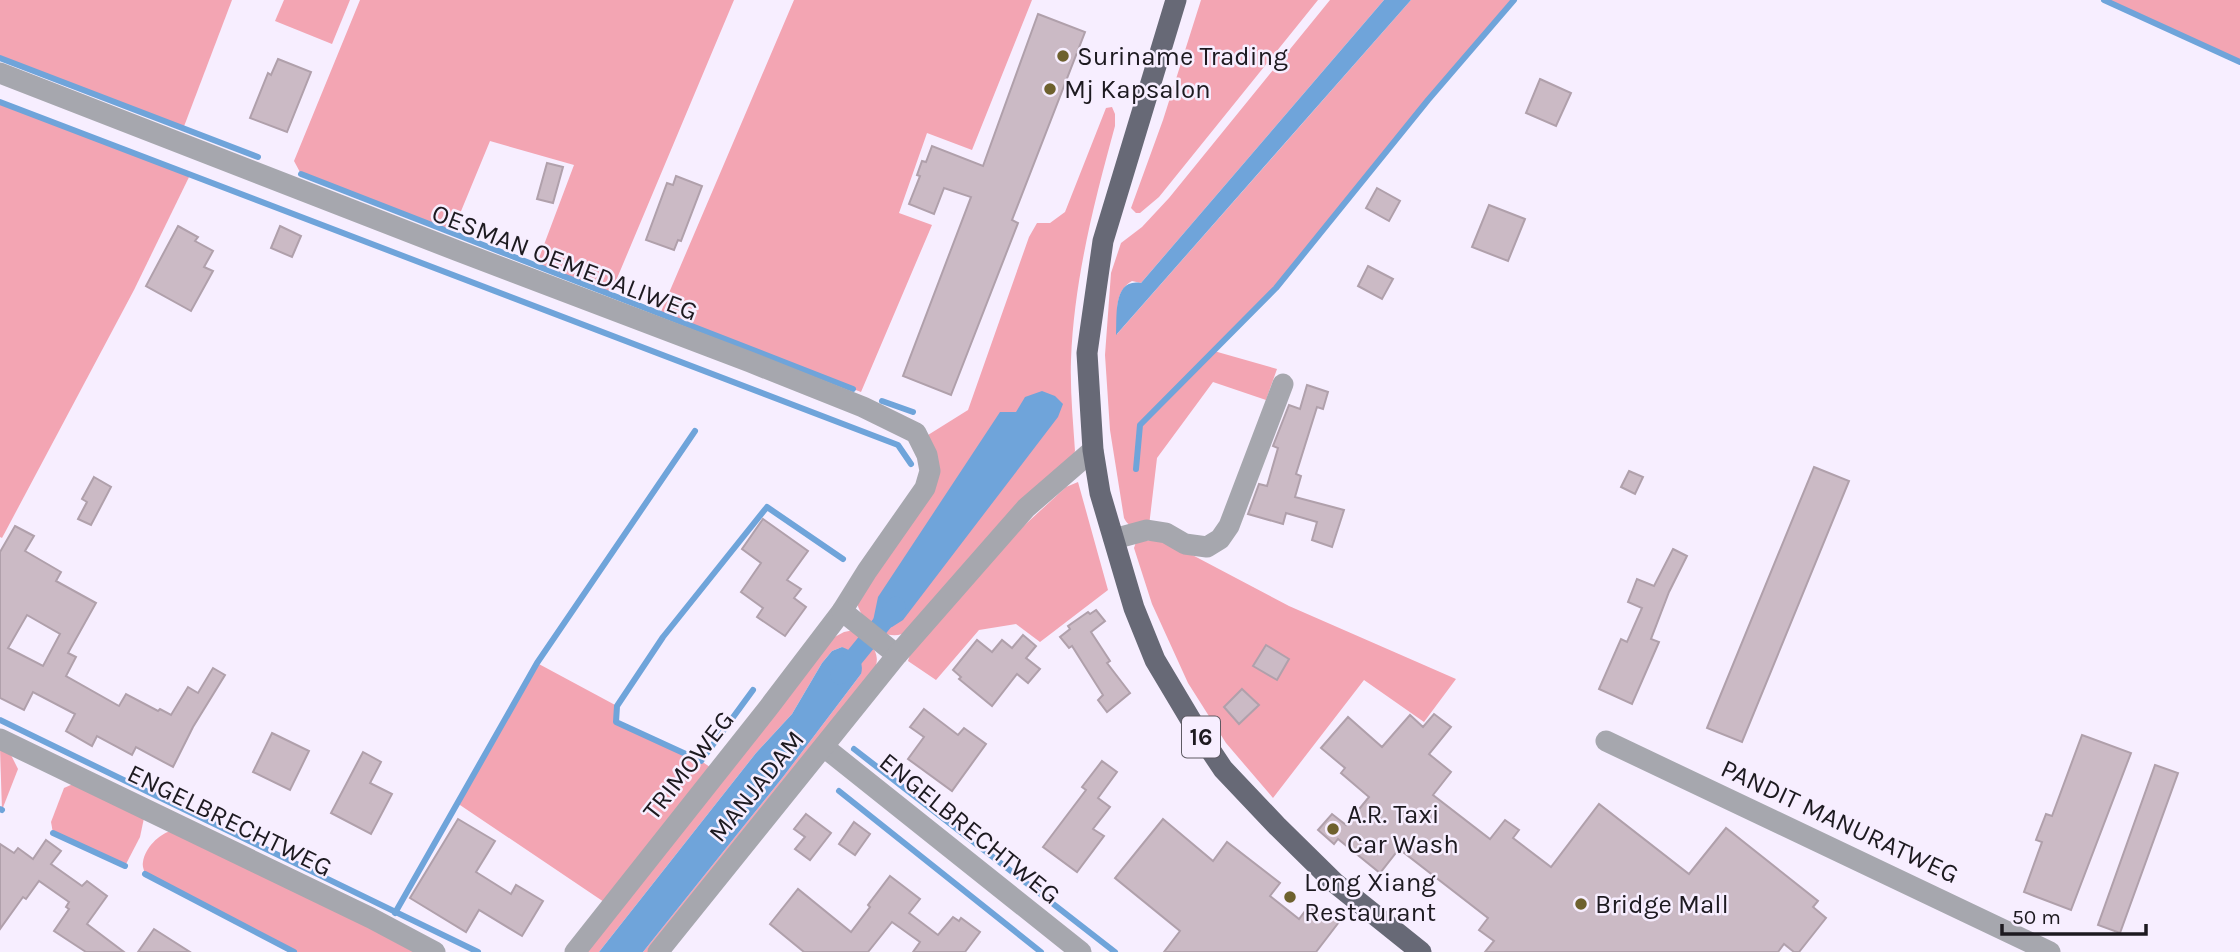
<svg xmlns="http://www.w3.org/2000/svg" width="2240" height="952" font-family="Karla,sans-serif">
<style>
.green{fill:#f3a5b3}
.water{fill:#6fa4da}
.lines{fill:none;stroke-linecap:round;stroke-linejoin:round}
.stream{stroke:#6fa4da;stroke-width:6}
.canal{stroke:#6fa4da;stroke-width:19}
.building{fill:#cbbac5;stroke:#b0a0ab;stroke-width:2;fill-rule:evenodd}
.minor{stroke:#a6a7ae;stroke-width:21}
.major{stroke:#676976;stroke-width:21}
.poi-dot{fill:#6e612e;stroke:#f7eeff;stroke-width:2.5}
.labels{text-anchor:middle;stroke-width:5;stroke-linejoin:round;paint-order:stroke}
.shield{fill:#f7eeff;stroke:#5e5a63;stroke-width:2}
.shield-label{font-size:24px;font-weight:bold;fill:#1d1a20}
.poi-label{font-size:26px;fill:#1d1a20;stroke:#f7eeff;text-anchor:start}
.street-label{font-size:26px;fill:#1d1a20;stroke:#f7eeff}
</style>
<rect width="100%" height="100%" fill="#f7eeff"/>
<!-- green -->
<g class="green">
<polygon points="0,0 232,0 183,129 0,58"/>
<polygon points="284,0 350,0 332,44 275,21"/>
<polygon points="360,0 734,0 610,295 536,266 574,165 490,141 452,233 301,174 294,161"/>
<polygon points="794,0 1032,0 972,150 927,133 899,213 932,225 861,392 660,314"/>
<polygon points="1201,0 1318,0 1159,197 1140,213 1136,213 1131,208 1163,120"/>
<path d="M1330,0h54l-243,283 -9,-2c-19,11 -14,33 -15,53l294,-334h103l-86,100 -152,188 -62,63 63,18 -11,31 -53,-18 -56,76 -8,68c-12,1 -19,4 -25,-8l-14,-88 -5,-75 6,-82 10,-30 21,-16 27,-29z"/>
<polygon points="2104,0 2240,0 2240,62"/>
<polygon points="0,102 190,175 134,290 2,538 0,537"/>
<path d="M1112,107l3,7v12c-21,77 -41,154 -44,234 -1,30 2,61 4,91l-3,7 -170,176c-20,7 -44,-16 -46,-36l63,-91 9,-72 40,-25 61,-173 8,-14h13l15,-11 41,-104z"/>
<polygon points="1078,482 1108,590 1040,642 1016,624 979,630 936,680 908,661 912,648 1016,533 1066,487"/>
<polygon points="1162,539 1289,606 1456,679 1424,722 1364,680 1273,798 1226,743 1188,683 1152,604 1134,548 1136,542"/>
<path d="M854,630c15,15 29,19 20,42l-221,280h-10l140,-175 78,-103 -19,-27 -10,4 -10,12 -30,51 -36,39 -157,199h-15l245,-312 15,-8z"/>
<polygon points="537,663 617,706 617,722 701,761 710,767 604,902 457,803"/>
<polygon points="0,749 11,755 18,769 2,810"/>
<polygon points="73,784 144,818 140,837 125,866 53,833 51,822 64,788"/>
<path d="M171,831l249,121h-126l-149,-78c-1,-4 -3,-8 -2,-12 2,-14 16,-28 28,-31z"/>
</g>
<!-- water -->
<g class="water">
<path d="M1384,0h27l-295,335c1,-20 -3,-57 25,-52z"/>
<polygon points="1042,391 1055,396 1063,404 1058,417 903,620 892,627 884,629 873,621 878,597 1000,412 1016,412 1025,397"/>
<path d="M842,647c13,5 23,13 19,27l-78,103 -140,175h-44l157,-199 36,-39 30,-51 10,-12z"/>
</g>
<g class="lines">
<!-- stream -->
<g class="stream">
<polyline points="2104,0 2240,62"/>
<polyline points="0,58 258,157"/>
<polyline points="0,102 898,445 911,464"/>
<polyline points="301,174 853,389"/>
<polyline points="882,401 913,412"/>
<polyline points="1136,469 1140,425 1276,288 1428,100 1514,0"/>
<polyline points="753,690 701,761 616,722 617,706 663,637 767,507 843,559"/>
<polyline points="0,720 478,952"/>
<polyline points="854,749 1115,952"/>
<polyline points="839,791 1041,952"/>
<polyline points="0,809 2,810"/>
<polyline points="53,833 125,866"/>
<polyline points="145,874 294,952"/>
<polyline points="395,913 537,663 695,431"/>
</g>
<!-- canal -->
<polyline class="canal" points="840,675 896,606"/>
</g>
<!-- building -->
<g class="building">
<polygon points="1038,14 1085,32 1012,220 1018,223 951,395 903,376 971,197 944,188 934,214 909,204 920,176 917,175 922,161 926,162 932,146 983,166"/>
<polygon points="278,59 311,72 287,132 250,118 268,73 271,75"/>
<polygon points="1540,79 1571,93 1556,126 1526,113"/>
<polygon points="547,163 563,167 553,203 537,199"/>
<polygon points="676,176 702,186 681,241 678,240 674,250 646,240 667,183 673,185"/>
<polygon points="1377,188 1400,201 1389,221 1366,208"/>
<polygon points="1489,205 1525,219 1508,261 1472,247"/>
<polygon points="178,226 198,237 195,241 213,251 204,267 213,271 191,311 146,286"/>
<polygon points="280,226 301,236 292,257 271,248"/>
<polygon points="1368,266 1393,279 1382,299 1358,286"/>
<polygon points="1307,385 1328,392 1323,409 1317,407 1296,474 1301,476 1295,497 1344,510 1332,547 1312,540 1317,522 1286,513 1283,524 1248,514 1259,484 1267,486 1278,448 1273,446 1289,405 1300,409"/>
<polygon points="1814,467 1849,481 1742,742 1707,728"/>
<polygon points="1629,471 1643,477 1635,494 1621,487"/>
<polygon points="94,477 111,487 91,525 78,519 87,502 82,499"/>
<polygon points="763,519 808,551 787,580 801,589 794,598 806,607 785,636 757,617 763,608 741,592 761,563 742,549"/>
<path d="M15,526l19,10 -9,15 36,21 -5,9 40,22 -28,50 8,4 -10,19 53,30 7,-12 32,17 2,-2 11,6 17,-28 10,6 15,-25 12,7 -32,52 -20,40 -37,-20 -4,8 -35,-19 -5,10 -26,-15 9,-17 -42,-22 -9,18 -24,-12v-146zM27,615l33,19 -17,32 -35,-18z"/>
<polygon points="1673,549 1687,556 1669,592 1651,639 1659,642 1632,704 1599,689 1621,639 1627,642 1642,608 1628,602 1637,579 1654,586"/>
<polygon points="1096,610 1105,621 1091,632 1110,661 1107,663 1130,693 1107,712 1098,700 1103,695 1072,646 1069,648 1060,637 1070,629 1068,626 1088,612 1090,614"/>
<polygon points="1023,635 1036,646 1026,658 1040,669 1028,683 1017,674 992,706 959,679 961,677 953,670 977,640 992,652 1002,640 1012,648"/>
<polygon points="1266,645 1289,659 1277,680 1253,666"/>
<polygon points="1242,689 1259,705 1239,724 1224,707"/>
<polygon points="924,709 958,735 964,728 986,744 952,791 908,759 924,737 910,727"/>
<polygon points="1434,714 1451,727 1429,754 1451,772 1433,795 1490,839 1505,820 1519,830 1513,838 1551,867 1599,804 1689,874 1726,828 1818,901 1813,907 1826,918 1799,952 1794,952 1784,944 1778,952 1485,952 1494,941 1479,930 1488,918 1399,849 1380,873 1338,839 1334,844 1318,830 1332,814 1346,825 1369,797 1341,773 1345,768 1321,748 1348,717 1382,747 1410,715 1423,727"/>
<polygon points="272,733 309,751 290,790 253,772"/>
<polygon points="2082,735 2131,753 2071,910 2024,892 2042,842 2036,840 2046,814 2052,816"/>
<polygon points="363,752 381,762 370,783 392,794 371,834 331,813"/>
<polygon points="1102,761 1117,772 1098,798 1110,807 1093,829 1104,836 1077,872 1043,847 1086,790 1082,787"/>
<polygon points="2155,765 2178,773 2120,933 2098,925"/>
<polygon points="806,814 831,833 810,860 795,849 805,837 794,829"/>
<polygon points="458,819 495,841 476,872 511,894 516,885 543,901 522,936 479,910 466,932 410,898"/>
<polygon points="1163,819 1213,861 1227,842 1280,883 1270,896 1299,919 1309,906 1318,913 1322,909 1339,922 1316,952 1164,952 1180,931 1115,878"/>
<polygon points="854,822 870,834 855,855 839,844"/>
<polygon points="46,840 61,851 51,864 82,886 87,881 107,896 87,924 124,952 86,952 54,931 69,909 66,907 69,902 39,881 26,899 23,897 0,929 0,844 14,853 18,848 33,859"/>
<polygon points="890,876 920,899 909,913 938,935 953,917 959,921 961,918 980,932 965,952 913,952 920,942 892,922 868,952 804,952 770,924 798,889 851,932 870,907 868,905"/>
<polygon points="154,929 190,952 138,952"/>
</g>
<g class="lines">
<!-- minor -->
<g class="minor">
<polyline points="0,73 458,251 750,362 863,407 916,433 927,455 930,471 925,488 867,571 842,611 769,707 575,952"/>
<polyline points="1114,539 1147,530 1166,533 1185,544 1207,547 1220,539 1229,526 1283,384"/>
<polyline points="842,611 897,655"/>
<polyline points="0,739 371,918 435,952"/>
<polyline points="1606,741 2050,952"/>
<polyline points="824,747 1081,952"/>
<polyline points="658,952 897,655 1026,508 1093,450"/>
</g>
<!-- major -->
<polyline class="major" points="1176,0 1103,241 1087,353 1093,450 1100,493 1134,608 1155,660 1195,727 1223,769 1277,826 1335,883 1421,952"/>
</g>
<!-- markers -->
<g class="poi-dot">
<circle cx="1063" cy="56" r="7"/>
<circle cx="1050" cy="89" r="7"/>
<circle cx="1333" cy="829" r="7"/>
<circle cx="1290" cy="897" r="7"/>
<circle cx="1581" cy="904" r="7"/>
</g>
<g class="labels">
<!-- shield labels -->
<rect class="shield" x="1182" y="716.5" width="38" height="41" rx="5"/>
<g class="shield-label">
<text x="1201" y="745">16</text>
</g>
<!-- poi labels -->
<g class="poi-label">
<text x="1077" y="65">Suriname Trading</text>
<text x="1064" y="98">Mj Kapsalon</text>
<text x="1347" y="823">A.R. Taxi<tspan x="1347" dy="30">Car Wash</tspan></text>
<text x="1304" y="891">Long Xiang<tspan x="1304" dy="30">Restaurant</tspan></text>
<text x="1595" y="913">Bridge Mall</text>
</g>
<!-- street labels -->
<g class="street-label">
<text transform="translate(565 262) rotate(21)" y="9">OESMAN OEMEDALIWEG</text>
<text transform="translate(688 765) rotate(-52)" y="9">TRIMOWEG</text>
<text transform="translate(756 786) rotate(-51)" y="9">MANJADAM</text>
<text transform="translate(230 820) rotate(26)" y="9">ENGELBRECHTWEG</text>
<text transform="translate(1840 821) rotate(25)" y="9">PANDIT MANURATWEG</text>
<text transform="translate(970 828) rotate(39)" y="9">ENGELBRECHTWEG</text>
</g>
</g>
<!-- scale -->
<path d="M2002 924v10h144v-10" fill="none" stroke="#1d1a20" stroke-width="3.5"/>
<text x="2012" y="924" font-size="21" fill="#1d1a20" stroke="#f7eeff" stroke-width="5" paint-order="stroke">50 m</text>
</svg>
